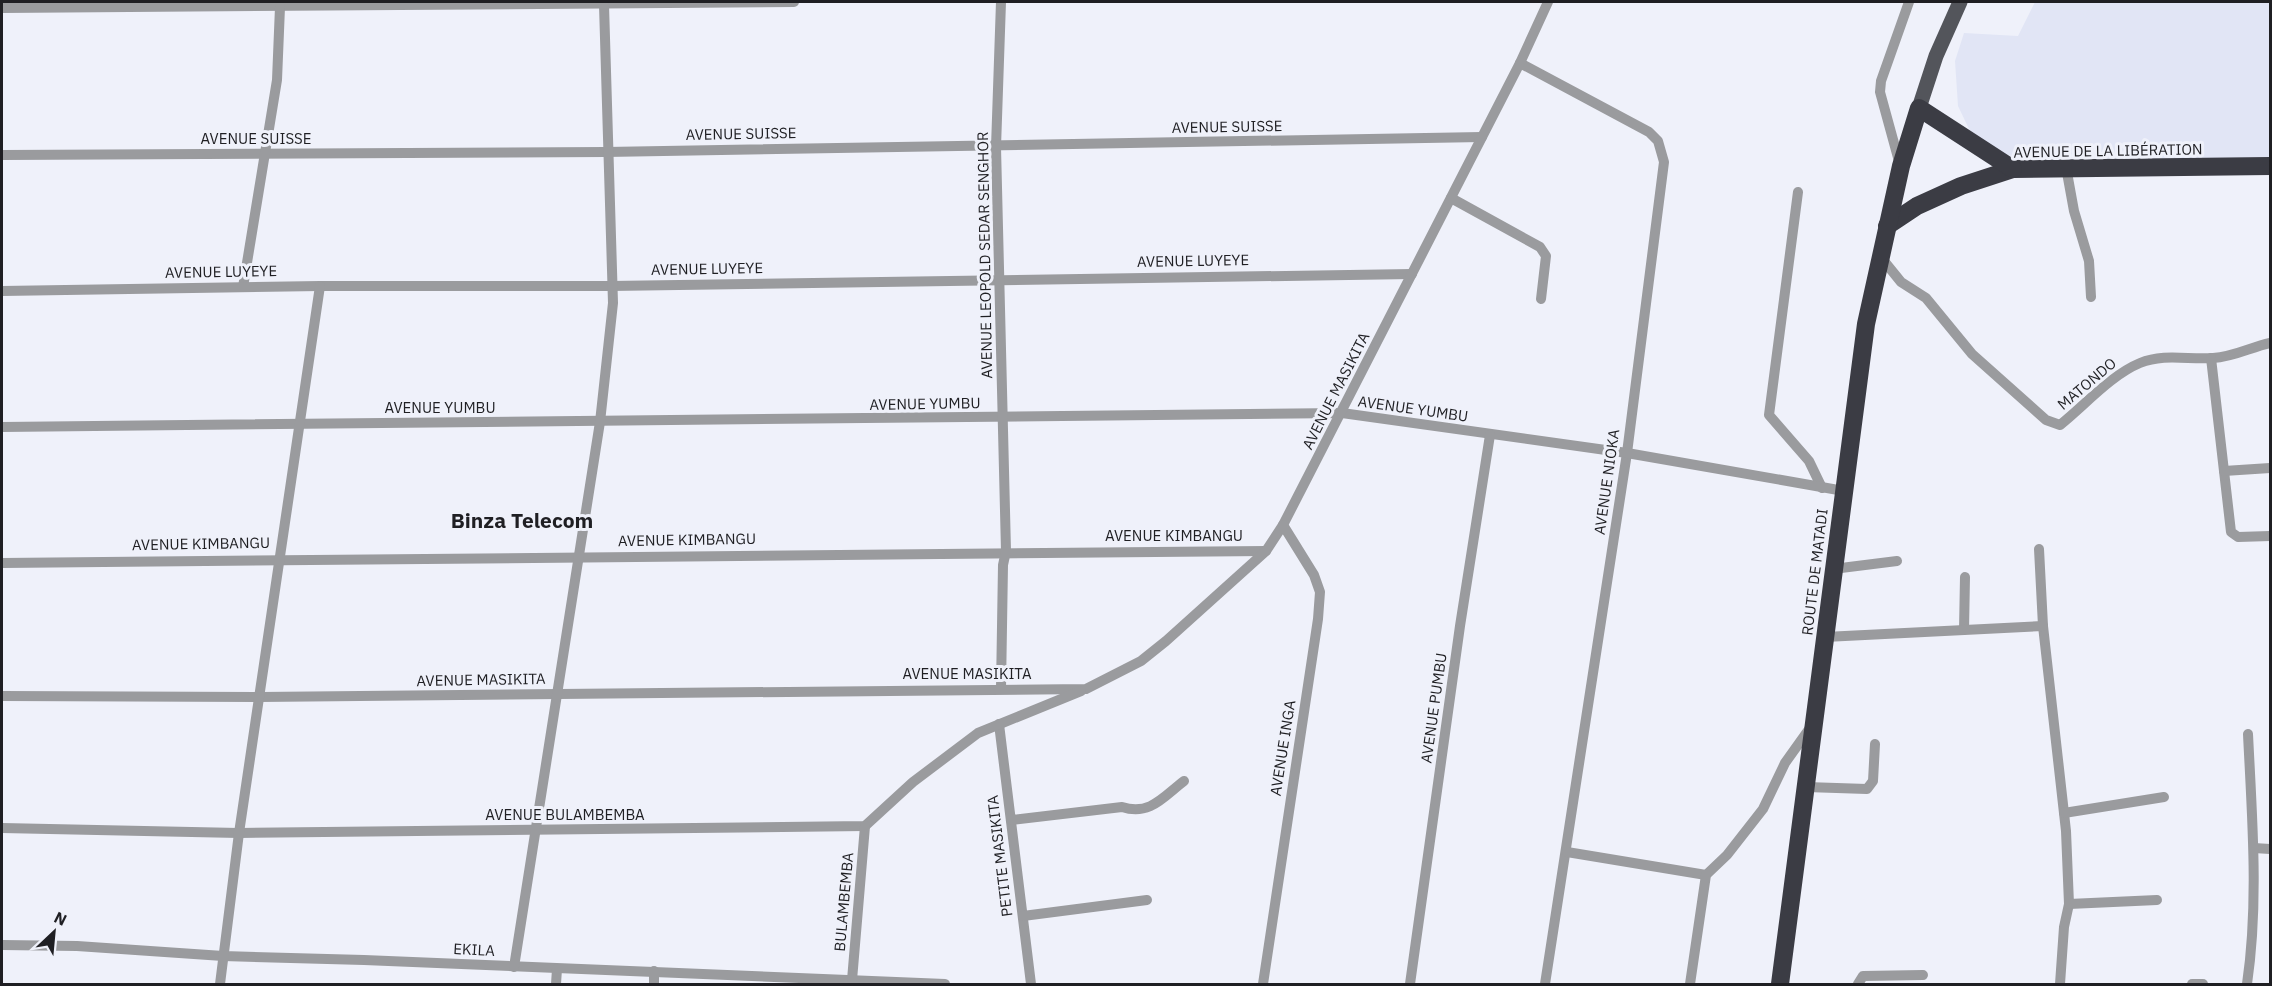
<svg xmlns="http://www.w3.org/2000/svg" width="2272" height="986" font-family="'IBM Plex Sans',sans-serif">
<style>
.built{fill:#e1e5f5}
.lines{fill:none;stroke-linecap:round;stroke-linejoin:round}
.street{stroke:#9a9b9e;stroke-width:10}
.primary{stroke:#53555b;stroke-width:15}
.highway{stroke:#3b3c44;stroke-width:18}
.labels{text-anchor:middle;stroke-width:6;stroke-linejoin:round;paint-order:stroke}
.street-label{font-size:15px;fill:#1f1f23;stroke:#eff1fa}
.district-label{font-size:21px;font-weight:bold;fill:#1f1f23;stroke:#eff1fa}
</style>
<rect width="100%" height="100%" fill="#eff1fa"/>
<!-- built -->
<polygon class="built" points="2035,2 2270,2 2270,159 2017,158 1990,149 1970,131 1958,106 1955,61 1964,33 2018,36"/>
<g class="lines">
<!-- street -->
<g class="street">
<polyline points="2,8 794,2"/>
<polyline points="1520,63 1649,132 1658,141 1664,162 1627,453 1545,984"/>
<polyline points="2,155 606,152 1482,137"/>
<polyline points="1900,165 1880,92 1881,81 1909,2"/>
<polyline points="2066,167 2074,211 2089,261 2091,297"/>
<polyline points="1798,192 1769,415 1809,461 1822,488"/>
<polyline points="1451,198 1540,247 1546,256 1541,299"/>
<path d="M1880,256l21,26 25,16 46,56 74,66 14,5c25,-20 51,-50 80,-62 24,-10 49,-3 73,-5 21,-1 38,-11 57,-15"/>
<polyline points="243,287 277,80 280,7"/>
<polyline points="2,291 320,286 611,286 1412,274"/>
<polyline points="2211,358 2231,532 2238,537 2270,536"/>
<polyline points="2,427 1342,413 1627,453 1844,491"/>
<polyline points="2224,471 2270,468"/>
<polyline points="2039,549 2043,626 2066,831 2069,904 2064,927 2060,984"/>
<polyline points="2,563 1266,551"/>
<polyline points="1833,569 1897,561"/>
<polyline points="1964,630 1965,577"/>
<polyline points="1825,637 2043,626"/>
<polyline points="1001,688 1003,565 1006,551 996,147 1001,2"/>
<polyline points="2,696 260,697 1086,689 1141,661 1166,641 1266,551 1283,525 1520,63 1548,2"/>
<polyline points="999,724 1031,984"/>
<polyline points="1806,787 1867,789 1873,781 1875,744"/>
<polyline points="2064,813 2164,797"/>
<path d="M1011,820l111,-13c28,9 41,-10 62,-26"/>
<polyline points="2,828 239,833 865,826 913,782 978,733 1081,691"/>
<polyline points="2254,848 2270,849"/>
<polyline points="1567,852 1706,875"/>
<polyline points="2069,904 2157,900"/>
<polyline points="1023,916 1147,900"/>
<polyline points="2,945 77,946 223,956 364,960 945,984"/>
<polyline points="514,967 600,422 613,303 604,5"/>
<polyline points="852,980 865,826"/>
<polyline points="220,984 239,833 320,286"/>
<polyline points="556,984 557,969"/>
<polyline points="654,984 654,971"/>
<polyline points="1263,984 1318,619 1320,592 1314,575 1283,525"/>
<polyline points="1410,984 1460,626 1490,435"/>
<polyline points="1690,984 1706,875 1727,855 1763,809 1785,763 1810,728"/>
<polyline points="1858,984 1863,976 1923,975"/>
<polyline points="2192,984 2203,984"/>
<path d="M2247,984c12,-82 5,-167 1,-250"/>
</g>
<!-- primary -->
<polyline class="primary" points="1919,108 1936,56 1960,2"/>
<!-- highway -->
<g class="highway">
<polyline points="1887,226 1917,206 1961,186 2013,169 2270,166"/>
<polyline points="1780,984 1866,324 1901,166 1919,108 2013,169"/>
</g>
</g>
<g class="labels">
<!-- street labels -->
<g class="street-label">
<text transform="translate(1227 127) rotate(-1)" y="5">AVENUE SUISSE</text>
<text transform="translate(741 134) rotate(-1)" y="5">AVENUE SUISSE</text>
<text x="256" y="144">AVENUE SUISSE</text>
<text transform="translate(2108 151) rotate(-1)" y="5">AVENUE DE LA LIBÉRATION</text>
<text transform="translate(985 255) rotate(-91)" y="5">AVENUE LEOPOLD SEDAR SENGHOR</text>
<text transform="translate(1193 261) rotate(-1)" y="5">AVENUE LUYEYE</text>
<text transform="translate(707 269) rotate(-1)" y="5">AVENUE LUYEYE</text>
<text transform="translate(221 272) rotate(-1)" y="5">AVENUE LUYEYE</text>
<text transform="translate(2087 384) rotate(-40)" y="5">MATONDO</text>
<text transform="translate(1336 391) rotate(-63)" y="5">AVENUE MASIKITA</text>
<text transform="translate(925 404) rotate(-1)" y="5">AVENUE YUMBU</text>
<text x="440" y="413">AVENUE YUMBU</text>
<text transform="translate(1413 409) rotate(8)" y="5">AVENUE YUMBU</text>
<text transform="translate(1607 482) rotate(-82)" y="5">AVENUE NIOKA</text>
<text x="1174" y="541">AVENUE KIMBANGU</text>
<text transform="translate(687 540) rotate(-1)" y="5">AVENUE KIMBANGU</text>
<text transform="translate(201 544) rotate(-1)" y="5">AVENUE KIMBANGU</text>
<text transform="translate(1815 572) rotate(-83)" y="5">ROUTE DE MATADI</text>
<text x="967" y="679">AVENUE MASIKITA</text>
<text transform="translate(481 680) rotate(-1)" y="5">AVENUE MASIKITA</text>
<text transform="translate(1434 708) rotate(-82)" y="5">AVENUE PUMBU</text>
<text transform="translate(1283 748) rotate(-81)" y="5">AVENUE INGA</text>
<text x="565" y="820">AVENUE BULAMBEMBA</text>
<text transform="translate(1000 856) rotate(-97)" y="5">PETITE MASIKITA</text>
<text transform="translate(844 902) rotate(-85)" y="5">BULAMBEMBA</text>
<text transform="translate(474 950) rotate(3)" y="5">EKILA</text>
</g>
<!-- district labels -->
<g class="district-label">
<text x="522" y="528">Binza Telecom</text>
</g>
</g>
<!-- border -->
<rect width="2272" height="986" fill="none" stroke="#1f1f23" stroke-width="6"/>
<!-- north arrow -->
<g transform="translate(54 932) rotate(26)" stroke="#eff1fa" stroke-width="4.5" paint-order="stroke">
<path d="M0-4.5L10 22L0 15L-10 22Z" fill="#1f1f23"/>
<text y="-9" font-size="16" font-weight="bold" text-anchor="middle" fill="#1f1f23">N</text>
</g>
</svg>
